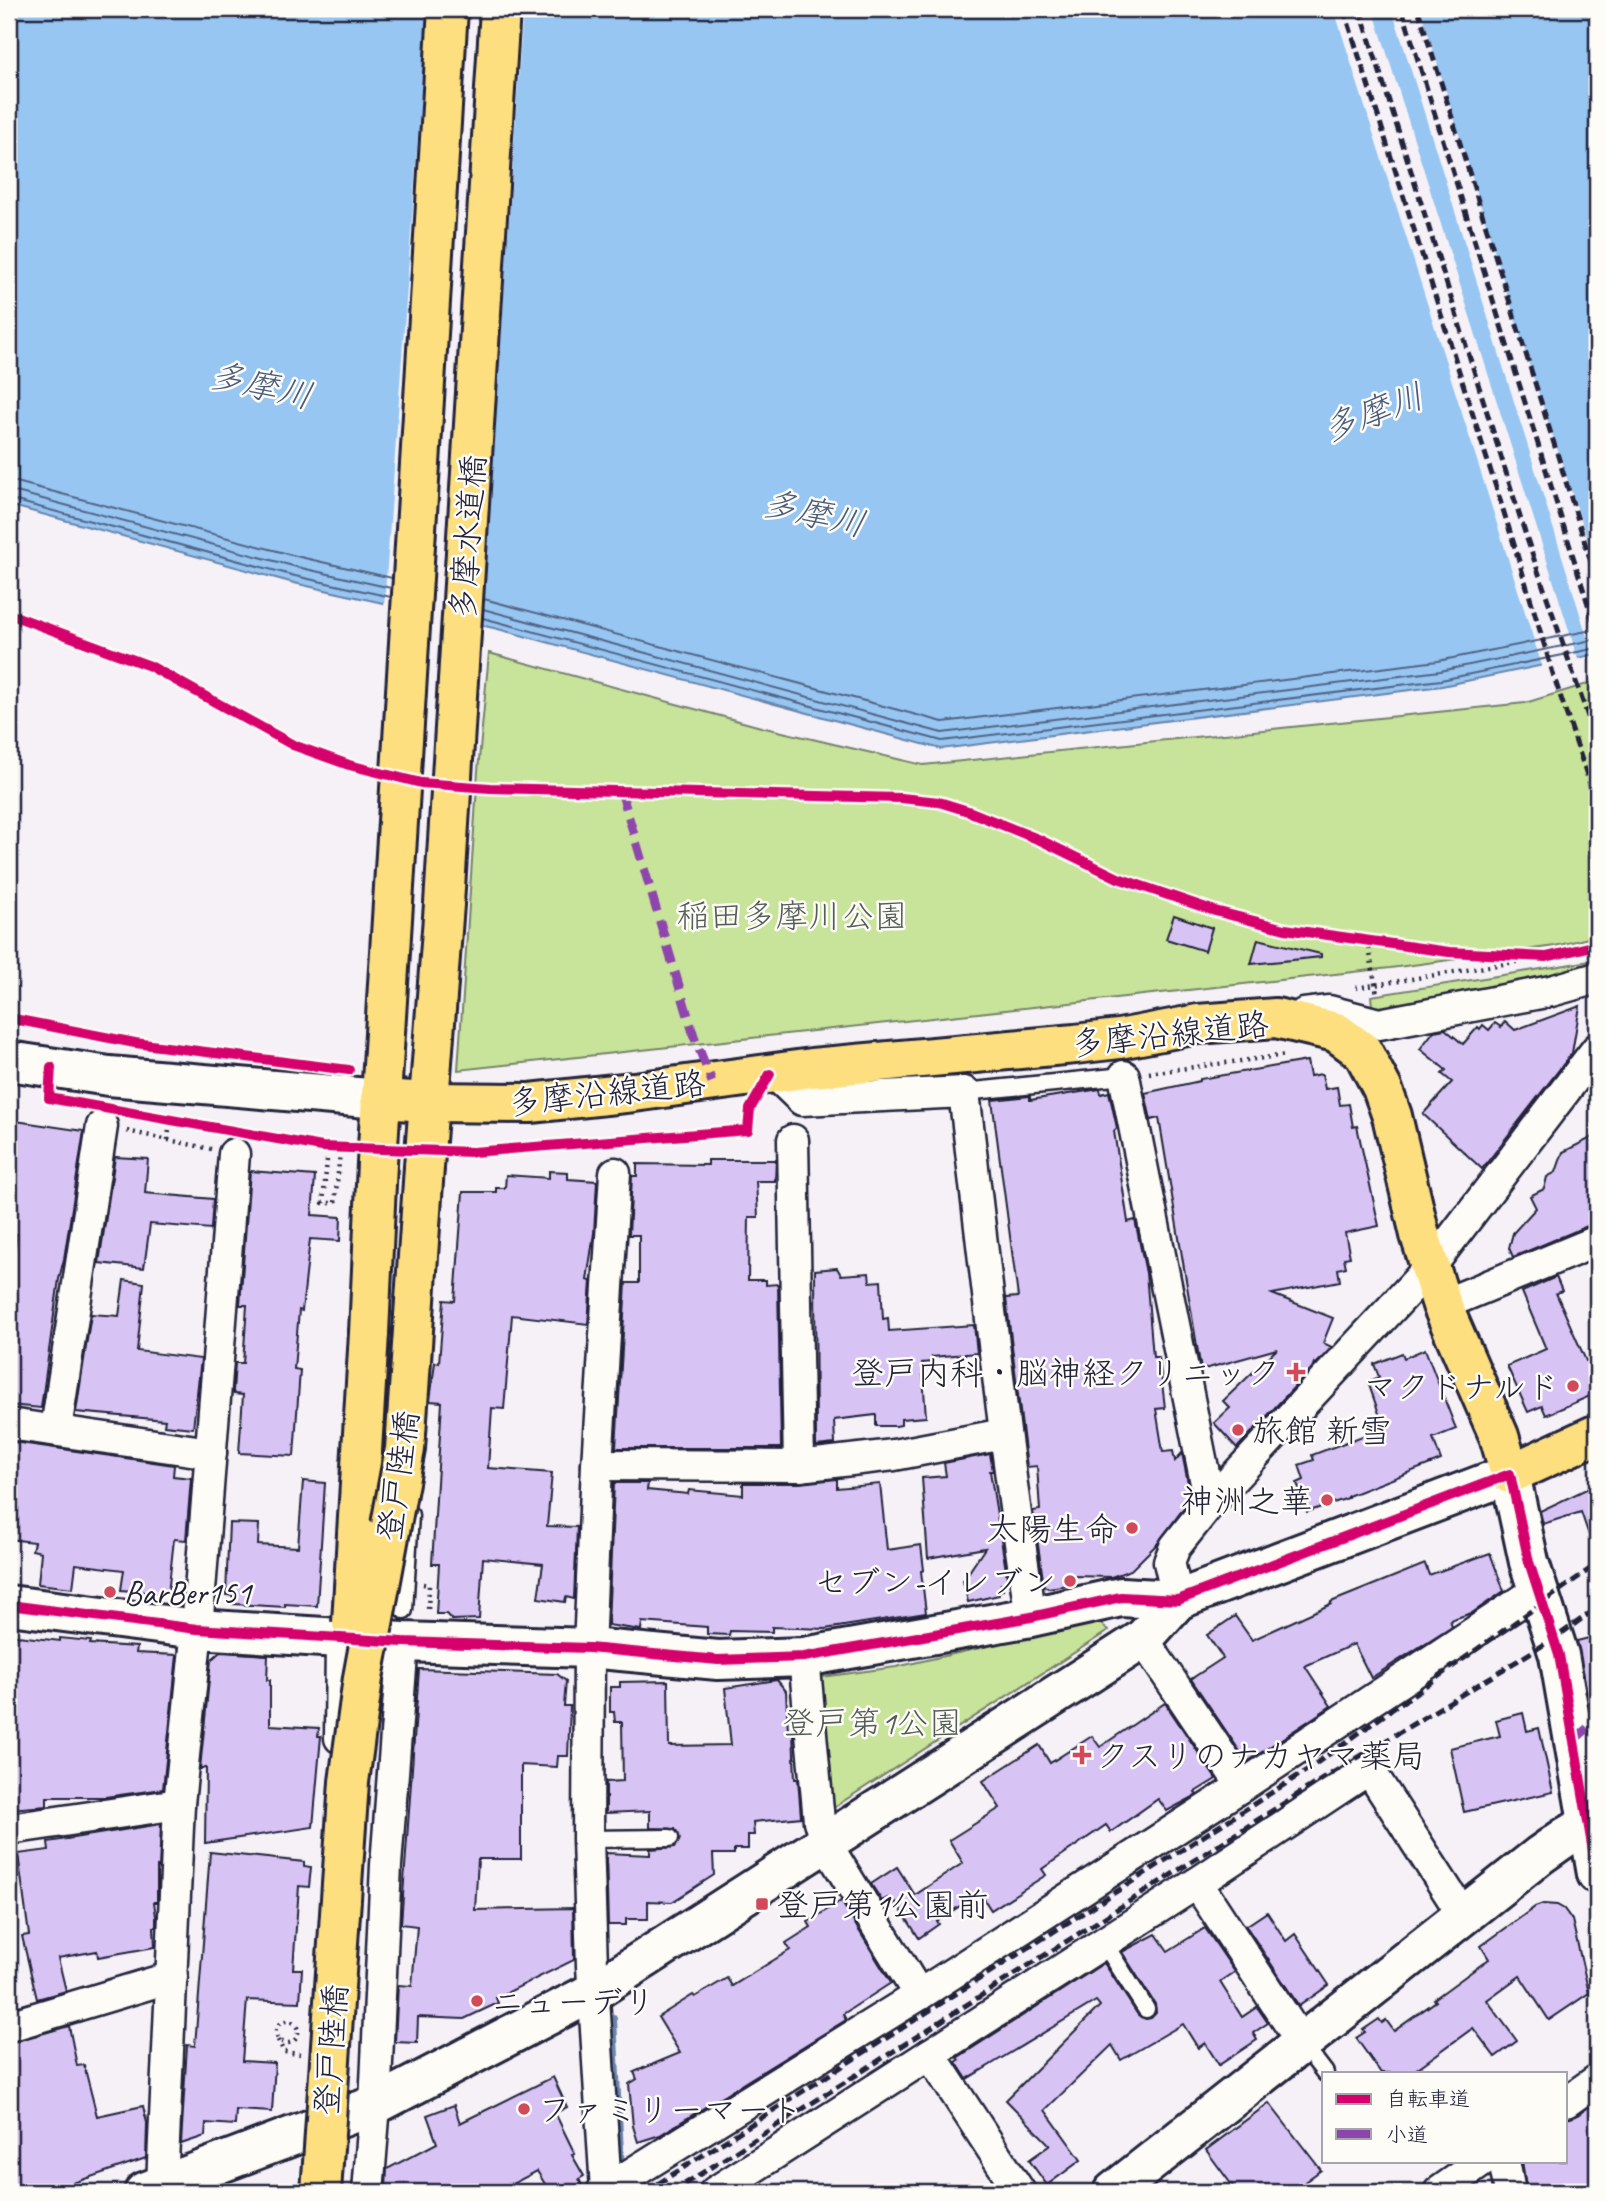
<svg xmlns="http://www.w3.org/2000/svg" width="1606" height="2201" font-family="Caveat,'Klee One',sans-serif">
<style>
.green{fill:#c8e39a;stroke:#75826a;stroke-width:2}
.water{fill:#97c6f2;stroke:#6884a9;stroke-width:2}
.pier{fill:#f5f1f7}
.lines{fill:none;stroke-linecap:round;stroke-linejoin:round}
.shore{stroke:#516484;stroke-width:2}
.stream{stroke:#6884a9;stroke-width:8}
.building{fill:#d7c4f5;stroke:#22223b;stroke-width:2}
.service-casing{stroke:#22223b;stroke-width:21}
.pedestrian-casing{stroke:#22223b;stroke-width:28}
.minor-casing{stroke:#22223b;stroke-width:35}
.tertiary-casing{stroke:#22223b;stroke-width:44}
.primary-casing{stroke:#22223b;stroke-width:44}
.path{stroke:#22223b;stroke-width:4.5;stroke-dasharray:2 5;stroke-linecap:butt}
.service{stroke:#fdfcf7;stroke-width:16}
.pedestrian{stroke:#fdfcf7;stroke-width:23}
.minor{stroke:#fdfcf7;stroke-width:30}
.tertiary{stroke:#fdfcf7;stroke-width:38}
.primary{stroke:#fddf80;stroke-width:38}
.rail{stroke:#22223b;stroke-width:5;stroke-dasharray:10 5;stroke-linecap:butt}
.primary-bridge-casing{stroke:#22223b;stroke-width:44;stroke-linecap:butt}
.primary-bridge{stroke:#fddf80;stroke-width:38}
.quiet{stroke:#8e44ad;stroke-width:9;stroke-dasharray:18 9;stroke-linecap:butt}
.cycleway-casing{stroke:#fdfcf7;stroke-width:15}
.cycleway{stroke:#d6006c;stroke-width:10}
.poi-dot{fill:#d1495b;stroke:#fdfcf7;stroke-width:2.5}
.labels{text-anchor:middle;stroke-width:5;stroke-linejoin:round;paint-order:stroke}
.street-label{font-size:33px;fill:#22223b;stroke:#fdfcf7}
.park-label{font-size:33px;fill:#545c58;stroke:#fdfcf7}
.poi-label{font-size:33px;fill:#22223b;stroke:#fdfcf7;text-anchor:start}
.water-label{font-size:35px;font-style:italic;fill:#4b5b7b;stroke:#fdfcf7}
</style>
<rect width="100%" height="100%" fill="#f5f1f7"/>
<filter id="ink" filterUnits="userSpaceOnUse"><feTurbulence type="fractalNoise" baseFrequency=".0143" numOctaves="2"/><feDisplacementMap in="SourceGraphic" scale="14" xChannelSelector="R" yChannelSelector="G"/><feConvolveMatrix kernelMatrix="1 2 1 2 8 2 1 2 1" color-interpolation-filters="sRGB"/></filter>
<g filter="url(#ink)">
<!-- green -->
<g class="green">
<polygon points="489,653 761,727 923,765 1525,703 1597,681 1597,936 1555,946 1390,968 458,1070 478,771"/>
<polygon points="1597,960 1597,971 1373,1016 1371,996"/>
<polygon points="1099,1621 1108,1631 828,1811 817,1684 822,1677 896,1667"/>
</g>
<!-- water -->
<polygon class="water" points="9,9 1597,9 1597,654 1442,686 941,749 498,629 294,583 9,505"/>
<!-- pier -->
<g class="pier">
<polygon points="427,9 523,9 482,629 384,607"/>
<polygon points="1334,9 1373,9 1579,662 1543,669"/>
<polygon points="1392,9 1421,9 1530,368 1597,567 1597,658 1594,659"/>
</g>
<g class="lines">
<!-- shore -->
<g class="shore">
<polyline points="9,480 300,557 392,578"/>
<polyline points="9,490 297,567 391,588"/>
<polyline points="9,499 295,576 391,597"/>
<polyline points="484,599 943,722 1438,661 1597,629"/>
<polyline points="483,609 942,733 1440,671 1597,639"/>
<polyline points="483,618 942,741 1441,680 1597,648"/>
</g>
<!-- stream -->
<polyline class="stream" points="613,2019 621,2172"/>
</g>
<!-- building -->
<g class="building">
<polygon points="1174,915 1212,928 1205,951 1166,939"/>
<polygon points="1258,939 1321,954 1321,957 1251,964"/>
<polygon points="1580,1006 1572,1053 1482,1169 1423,1114 1452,1082 1442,1074 1446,1070 1420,1049 1434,1031 1445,1029 1463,1044 1478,1027 1480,1029 1483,1025 1489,1030 1495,1023 1501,1027 1505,1021 1515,1030"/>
<polygon points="1307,1061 1310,1076 1322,1074 1325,1089 1337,1087 1340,1105 1349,1104 1353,1127 1357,1126 1379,1226 1345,1233 1350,1257 1344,1258 1346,1267 1338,1269 1340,1281 1272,1294 1333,1318 1323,1343 1332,1347 1316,1364 1314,1363 1312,1368 1237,1448 1214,1423 1230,1408 1223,1401 1277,1349 1201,1370 1159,1118 1151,1120 1145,1093 1200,1081 1200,1079"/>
<polygon points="1100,1089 1101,1094 1109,1092 1117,1128 1114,1131 1128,1222 1135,1220 1146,1273 1153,1357 1159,1357 1165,1408 1156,1409 1163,1452 1173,1451 1175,1461 1182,1453 1191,1498 1158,1543 1131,1570 1111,1577 1074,1576 1075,1584 1048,1588 1044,1586 1033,1511 1040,1510 1037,1466 1027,1467 1006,1298 1018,1297 992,1100 1030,1096 1030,1100"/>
<polygon points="9,1120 84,1131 64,1259 59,1279 41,1408 9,1405 9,1274 11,1275 17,1234 9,1232"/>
<polygon points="1597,1135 1597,1222 1513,1257 1509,1248 1513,1233 1536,1208 1530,1196 1544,1189 1547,1177 1556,1172 1563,1152"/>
<polygon points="115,1157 148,1159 145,1193 213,1199 211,1229 150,1224 144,1268 99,1263"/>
<polygon points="708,1160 776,1160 775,1181 756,1181 758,1217 749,1217 748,1280 766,1280 766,1285 778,1284 781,1448 616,1448 626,1283 639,1283 639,1235 629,1235 632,1176 637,1176 637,1164 708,1165"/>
<polygon points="250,1171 315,1176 312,1215 341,1217 340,1241 310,1239 302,1311 299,1310 294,1369 300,1370 294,1456 239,1453 243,1395 234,1394 233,1391 235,1363 243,1363 247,1305 240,1305"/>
<polygon points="549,1171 568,1172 568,1179 597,1181 594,1233 587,1280 591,1281 588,1324 512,1315 504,1409 492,1408 488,1468 552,1473 547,1526 577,1527 574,1599 566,1597 565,1602 538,1598 543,1564 483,1558 479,1619 452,1620 446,1614 436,1614 439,1564 432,1564 442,1402 430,1401 435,1362 439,1363 444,1300 455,1301 463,1192 496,1192 496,1188 505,1188 506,1175 549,1178"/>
<polygon points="837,1268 841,1275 869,1273 870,1282 881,1281 883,1319 888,1318 889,1331 974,1325 977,1353 932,1357 932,1362 922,1363 926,1417 901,1419 901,1425 896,1426 876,1426 876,1415 834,1420 835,1444 816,1446 815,1270"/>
<polygon points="1556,1277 1562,1291 1556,1293 1586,1361 1590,1359 1597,1375 1597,1393 1546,1415 1542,1406 1528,1412 1507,1366 1546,1349 1522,1292"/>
<polygon points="124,1280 144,1283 137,1351 201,1359 193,1428 164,1425 165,1420 76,1412 91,1314 119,1316"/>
<polygon points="1425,1349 1456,1429 1433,1438 1441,1460 1348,1496 1348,1498 1307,1512 1297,1483 1304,1480 1299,1465 1314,1460 1312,1455 1384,1428 1368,1382 1379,1377 1374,1364 1402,1353 1404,1358"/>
<polygon points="13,1442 174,1465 173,1476 191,1478 186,1540 174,1539 168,1594 121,1590 124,1570 76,1564 73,1588 38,1584 41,1552 32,1550 34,1542 9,1539 9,1459 11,1459"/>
<polygon points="990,1454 993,1471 990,1471 1008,1583 1001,1584 1003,1590 998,1591 999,1595 968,1602 963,1581 985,1548 928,1558 922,1478 946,1476 944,1463"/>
<polygon points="837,1479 837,1488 880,1484 887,1550 921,1545 924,1570 921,1571 926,1613 825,1629 772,1627 772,1632 730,1631 729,1635 707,1634 707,1627 642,1622 641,1630 608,1625 614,1483 648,1483 647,1490 688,1494 689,1490 743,1495 743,1483 799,1483"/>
<polygon points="303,1481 325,1483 317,1606 285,1604 285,1607 233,1604 233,1596 226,1595 229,1523 259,1524 258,1545 298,1547"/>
<polygon points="1597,1484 1597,1550 1594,1550 1581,1512 1543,1524 1540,1511"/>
<polygon points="1490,1553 1504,1591 1472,1613 1450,1620 1452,1626 1371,1678 1354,1644 1305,1666 1331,1706 1247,1762 1191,1679 1223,1658 1207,1635 1235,1616 1252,1640 1331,1604 1331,1602 1425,1564 1429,1575"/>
<polygon points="9,1635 60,1641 60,1638 91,1641 90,1644 137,1647 136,1653 177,1655 163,1789 105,1797 47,1797 47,1806 9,1809"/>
<polygon points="1597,1636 1597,1706 1590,1708 1577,1641"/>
<polygon points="220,1652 268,1655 267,1680 270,1680 270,1725 319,1728 318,1736 321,1736 313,1827 205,1843 206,1768 200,1769 211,1660"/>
<polygon points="419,1669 557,1674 566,1681 564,1706 570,1706 568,1756 558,1756 557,1767 521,1765 521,1859 478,1859 475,1910 573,1908 574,1960 496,1998 498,2003 464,2019 418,2017 417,2043 395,2042 398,1985 412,1986 417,1926 401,1924"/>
<polygon points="777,1680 786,1691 788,1732 793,1732 795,1779 798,1779 801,1817 753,1822 754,1835 748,1835 748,1849 734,1849 734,1854 713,1854 714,1875 672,1902 648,1901 648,1919 626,1919 626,1925 608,1925 606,1853 650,1855 650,1849 675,1847 680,1839 675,1829 650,1828 650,1811 606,1813 606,1782 623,1781 622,1722 615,1722 614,1712 610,1712 610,1687 620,1687 620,1682 668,1681 669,1746 731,1745 725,1688"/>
<polygon points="1165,1703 1216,1779 1195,1792 1197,1795 1167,1811 1158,1799 1111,1832 1106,1825 1042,1869 1046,1875 991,1910 980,1893 937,1921 939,1924 919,1938 896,1902 893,1905 888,1898 882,1901 871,1884 897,1867 915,1895 963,1863 949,1840 1000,1808 983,1781 1039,1745 1050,1763 1092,1736 1100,1747"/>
<polygon points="1523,1713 1527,1731 1539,1728 1553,1792 1464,1812 1450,1748 1500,1736 1496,1720"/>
<polygon points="161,1824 159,1868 157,1867 157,1902 154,1902 156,1916 156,1927 154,1927 155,1947 98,1957 97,1951 58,1958 66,1991 37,1999 22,1936 29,1935 18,1854 49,1850 48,1842"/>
<polygon points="210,1852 304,1862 304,1866 311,1867 309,1887 299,1886 293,1969 302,1969 300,2002 247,2000 242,2061 275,2063 272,2112 236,2110 235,2125 206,2123 205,2136 181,2144 187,2045 195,2046"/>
<polygon points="841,1901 891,1983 843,2014 846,2020 660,2135 638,2142 633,2126 629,2084 637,2079 634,2072 680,2053 658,2017 693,1995 695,1997 727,1978 732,1986 790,1950 786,1943 811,1927 808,1922"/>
<polygon points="1543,1904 1557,1905 1564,1909 1572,1920 1589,1993 1549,2020 1520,1976 1487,2000 1517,2041 1495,2057 1473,2028 1411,2073 1381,2073 1356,2038 1365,2032 1363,2030 1379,2019 1382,2023 1386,2020 1394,2031 1436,2001 1434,1999 1489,1959 1481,1946 1535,1907"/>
<polygon points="1267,1912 1286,1941 1295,1934 1329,1985 1299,2006 1246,1926"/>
<polygon points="1205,1928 1235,1972 1220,1982 1242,2017 1257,2007 1268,2023 1253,2033 1257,2040 1219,2065 1205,2043 1198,2048 1183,2024 1121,2060 1112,2045 1045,2110 1081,2160 1047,2185 1029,2160 1050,2145 1006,2100 1100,2006 1096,2001 967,2079 956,2062 959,2060 957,2058 1104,1963 1138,2015 1146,2019 1151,2018 1156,2013 1155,2004 1122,1952 1156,1934 1168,1951"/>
<polygon points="69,2026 77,2066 84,2065 97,2116 143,2106 147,2123 146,2158 47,2192 9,2192 9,2043"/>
<polygon points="553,2077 567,2107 555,2113 575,2154 572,2155 584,2176 579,2179 585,2192 550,2192 537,2171 497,2192 388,2192 386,2188 387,2169 437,2143 427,2115 454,2105 460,2123"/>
<polygon points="1597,2101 1597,2182 1579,2186 1580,2192 1527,2192 1522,2161 1566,2161 1566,2119 1576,2116"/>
<polygon points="1269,2103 1321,2170 1291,2192 1237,2192 1206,2150"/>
</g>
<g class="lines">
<defs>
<g id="service">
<polyline points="964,1092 1124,1076"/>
<polyline points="404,1610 410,1515"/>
<polyline points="588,1839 670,1838"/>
<polyline points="1104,1943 1146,2009"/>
<polyline points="1302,2043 1325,2073"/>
</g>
<polyline id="pedestrian" points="1574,1740 1597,1720"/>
<g id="minor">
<polyline points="1304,1014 1329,1011 1379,1024 1551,991 1597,978"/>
<path d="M770,1074l9,4 23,22 162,-8c21,175 40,350 67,525"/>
<polyline points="1124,1076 1210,1503"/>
<polyline points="793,1140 799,1466"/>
<polyline points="1442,1305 1597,1241"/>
<polyline points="9,1424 211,1453"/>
<polyline points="56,1429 102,1126"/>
<polyline points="597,1465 799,1466 894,1455 1004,1434"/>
<polyline points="1178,1600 1169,1562 1175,1547 1210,1503 1430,1267 1597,1049"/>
<polyline points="1143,1639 1242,1786"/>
<polyline points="804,1657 819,1821 825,1842 919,1995"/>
<polyline points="340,1738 341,1639"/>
<polyline points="9,1829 179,1804"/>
<polyline points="1197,1883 1369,1769 1463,1915"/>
<polyline points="9,2026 172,1977"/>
<polyline points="930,2054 1020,2192"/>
<polyline points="1566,2102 1597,2080"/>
<polyline points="1504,2161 1510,2192"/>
<polyline points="162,2185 179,1804 197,1629 234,1154"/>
<polyline points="606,2190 592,1966 588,1839 589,1648 597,1465 615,1173"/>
<polyline points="368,2192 375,2105 386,1865 403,1642"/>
<polyline points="602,2192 919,1995 1242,1786 1538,1590"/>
<polyline points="715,2192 1197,1883 1302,2043"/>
<polyline points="1439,2192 1483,2161"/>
</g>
<g id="tertiary">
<polyline points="9,1061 109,1076 380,1099"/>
<polyline points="9,1605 197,1629 403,1642 589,1648 718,1660 804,1657 1031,1617 1121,1597 1178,1600 1510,1474 1529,1562 1559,1655 1597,1874"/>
<polyline points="144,2192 375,2105 593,1992 1143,1639 1178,1600"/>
<polyline points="1113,2192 1540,1855 1567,1836 1597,1819"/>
</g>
<g id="primary">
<polyline points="380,1099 429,1102 530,1103 634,1092 812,1068 1075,1044 1119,1039 1198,1024 1276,1018 1336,1032 1363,1052 1382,1088 1392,1116 1420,1235 1442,1305 1499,1436 1510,1474 1597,1434"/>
<polyline points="377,1163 448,9"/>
<polyline points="424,1167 444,904 500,9"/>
<polyline points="357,1534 369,1333"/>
</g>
</defs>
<!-- service casing -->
<use href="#service" class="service-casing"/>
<!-- pedestrian casing -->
<use href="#pedestrian" class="pedestrian-casing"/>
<!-- minor casing -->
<use href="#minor" class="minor-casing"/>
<!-- tertiary casing -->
<use href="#tertiary" class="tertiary-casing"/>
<!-- primary casing -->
<use href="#primary" class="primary-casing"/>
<!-- path -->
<g class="path">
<polyline points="1368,941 1377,995"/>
<polyline points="1356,988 1546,957"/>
<polyline points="1149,1073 1286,1055"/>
<polyline points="127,1131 211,1149"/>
<polyline points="168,1140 170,1119"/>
<polyline points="327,1160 323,1203 335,1203 340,1153"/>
<polyline points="423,1584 429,1585 428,1611"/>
<circle cx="287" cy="2032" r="11"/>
<polyline points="278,2040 284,2052 300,2054"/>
</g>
<!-- service -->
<use href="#service" class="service"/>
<!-- pedestrian -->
<use href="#pedestrian" class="pedestrian"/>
<!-- minor -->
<use href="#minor" class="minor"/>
<!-- tertiary -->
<use href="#tertiary" class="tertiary"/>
<!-- primary -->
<use href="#primary" class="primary"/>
<!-- rail -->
<g class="rail">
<polyline points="1344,9 1513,541 1554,677 1597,805"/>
<polyline points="1360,9 1526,536 1597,743"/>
<polyline points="1402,9 1597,633"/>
<polyline points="1418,9 1597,581"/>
<polyline points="645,2192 1304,1772 1597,1564"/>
<polyline points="672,2192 1311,1786 1555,1638 1597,1608"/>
</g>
<defs>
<g id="primary-bridge">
<polyline points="369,1333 377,1163"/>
<polyline points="352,1623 357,1534"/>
<polyline points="321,2192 349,1782 363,1678 405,1449 424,1167"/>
</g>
</defs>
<!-- primary-bridge casing -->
<use href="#primary-bridge" class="primary-bridge-casing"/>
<!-- primary-bridge -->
<use href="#primary-bridge" class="primary-bridge"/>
<!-- quiet -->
<g class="quiet">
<polyline points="621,791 694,1036 712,1082"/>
<polyline points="1574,1740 1597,1720"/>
</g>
<defs>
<g id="cycleway">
<polyline points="9,614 150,666 293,745 349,765 421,783 490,788 901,798 939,802 968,811 1040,840 1118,878 1215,911 1285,929 1449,952 1546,957 1597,945"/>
<polyline points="9,1018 135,1043 349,1070"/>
<polyline points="51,1067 49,1098 322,1147 473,1152 748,1130 750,1109 770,1074"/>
<polyline points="9,1605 197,1629 403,1642 589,1648 718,1660 804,1657 1031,1617 1121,1597 1178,1600 1510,1474 1529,1562 1559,1655 1597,1874"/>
</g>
</defs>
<!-- cycleway casing -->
<use href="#cycleway" class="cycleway-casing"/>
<!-- cycleway -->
<use href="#cycleway" class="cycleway"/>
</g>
</g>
<!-- markers -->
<g class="poi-dot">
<path d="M1292.5 1361.5h7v7h7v7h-7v7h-7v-7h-7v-7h7z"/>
<circle cx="1573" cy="1386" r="7"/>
<circle cx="1238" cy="1430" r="7"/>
<circle cx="1327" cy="1500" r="7"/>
<circle cx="1132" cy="1528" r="7"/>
<circle cx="1070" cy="1581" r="7"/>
<circle cx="110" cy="1592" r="7"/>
<path d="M1078.5 1744.5h7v7h7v7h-7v7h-7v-7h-7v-7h7z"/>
<rect x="755" y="1897" width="14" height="14" rx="3.5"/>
<circle cx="477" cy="2001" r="7"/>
<circle cx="524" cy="2109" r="7"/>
</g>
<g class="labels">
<!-- street labels -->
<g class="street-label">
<text transform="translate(467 537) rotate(-86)" y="12">多摩水道橋</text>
<text transform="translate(1170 1033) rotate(-6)" y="12">多摩沿線道路</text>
<text transform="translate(607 1092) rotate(-6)" y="12">多摩沿線道路</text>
<text transform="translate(397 1476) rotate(-82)" y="12">登戸陸橋</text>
<text transform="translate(330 2050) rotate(-86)" y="12">登戸陸橋</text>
</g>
<!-- park labels -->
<g class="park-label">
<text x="792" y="927">稲田多摩川公園</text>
<text x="872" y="1734">登戸第1公園</text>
</g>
<!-- poi labels -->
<g class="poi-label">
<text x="1280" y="1384" text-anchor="end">登戸内科・脳神経クリニック</text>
<text x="1559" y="1398" text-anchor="end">マクドナルド</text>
<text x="1252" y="1442">旅館 新雪</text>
<text x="1313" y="1512" text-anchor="end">神洲之華</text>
<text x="1118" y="1540" text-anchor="end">太陽生命</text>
<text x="1056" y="1593" text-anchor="end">セブン-イレブン</text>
<text x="124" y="1604">BarBer151</text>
<text x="1096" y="1767">クスリのナカヤマ薬局</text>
<text x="776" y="1916">登戸第1公園前</text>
<text x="491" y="2013">ニューデリ</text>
<text x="538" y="2121">ファミリーマート</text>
</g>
<!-- water labels -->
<g class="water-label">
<text transform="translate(261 385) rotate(13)" y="12">多摩川</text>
<text transform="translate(1373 412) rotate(-20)" y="12">多摩川</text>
<text transform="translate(814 513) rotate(13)" y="12">多摩川</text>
</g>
</g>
<!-- margin -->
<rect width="1606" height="2201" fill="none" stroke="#fdfcf7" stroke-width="35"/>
<rect x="18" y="18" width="1571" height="2166" fill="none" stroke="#22223b" stroke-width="2.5" filter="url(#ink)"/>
<!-- legend -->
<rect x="1322" y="2072" width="245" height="91" fill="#fdfcf7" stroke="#a5a5ac" stroke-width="2"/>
<rect x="1336" y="2094" width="35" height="10" fill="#d6006c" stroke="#a5a5ac" stroke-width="2"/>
<text x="1386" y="2106" font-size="21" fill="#22223b">自転車道</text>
<rect x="1336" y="2129" width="35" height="10" fill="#8e44ad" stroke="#a5a5ac" stroke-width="2"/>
<text x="1386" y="2142" font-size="21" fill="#22223b">小道</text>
</svg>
